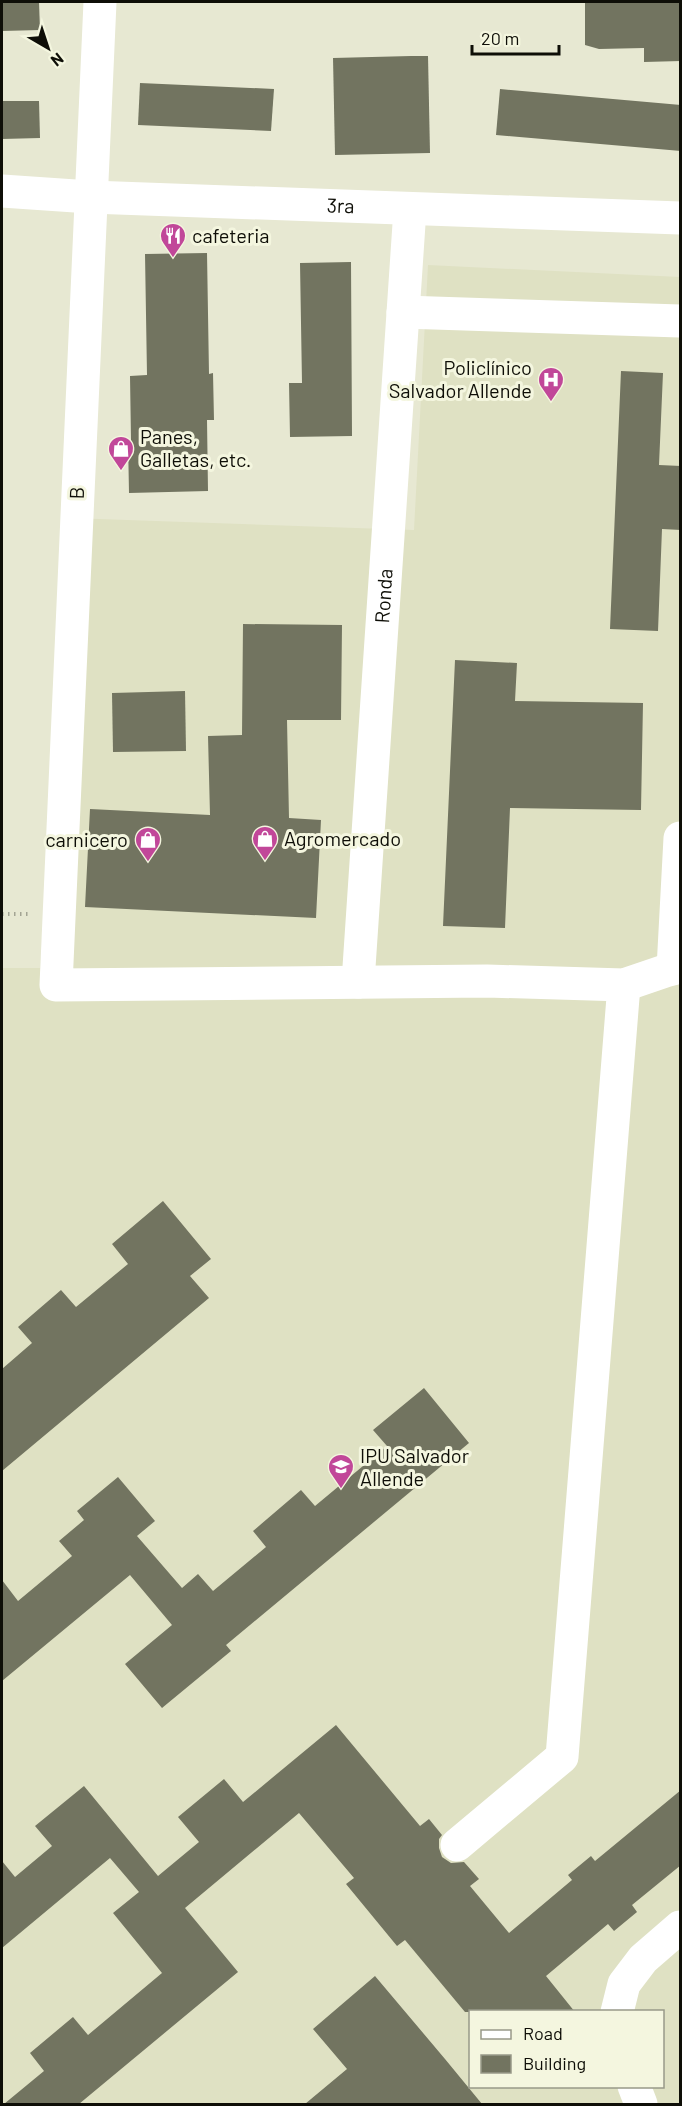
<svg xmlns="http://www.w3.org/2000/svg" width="682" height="2106" font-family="Barlow,sans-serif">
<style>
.built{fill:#dfe1c3;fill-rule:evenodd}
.building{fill:#727460}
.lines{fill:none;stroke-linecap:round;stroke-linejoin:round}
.path{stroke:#a3a493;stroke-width:4;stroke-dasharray:1.5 4.5;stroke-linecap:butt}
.minor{stroke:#fff;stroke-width:33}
.labels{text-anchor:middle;stroke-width:6;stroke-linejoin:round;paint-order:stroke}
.street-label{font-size:20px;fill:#0e0e07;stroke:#f4f6df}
.poi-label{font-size:20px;fill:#0e0e07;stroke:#f4f6df;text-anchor:start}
</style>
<rect width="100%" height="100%" fill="#e7e8d2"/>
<!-- built -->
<path class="built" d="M428,265l252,12v1827h-678v-1136h38l30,-450 344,12zM470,2012h192v74h-192z"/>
<!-- building -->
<g class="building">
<polygon points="2,2 39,2 40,30 2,31"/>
<polygon points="585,2 681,2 681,61 644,62 644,48 599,49 585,45"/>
<polygon points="411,56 428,56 430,153 335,155 333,58"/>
<polygon points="140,83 274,89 271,131 138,125"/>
<polygon points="500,89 681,105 681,151 496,135"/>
<polygon points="2,101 39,101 40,138 2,139"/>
<polygon points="207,253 209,374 213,373 214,420 207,420 208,491 129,493 128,440 131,440 130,376 147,375 145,254"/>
<polygon points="351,262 352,436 290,437 289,383 302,383 300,263"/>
<polygon points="621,371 663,373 659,465 681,466 681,530 662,529 658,631 610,629"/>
<polygon points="243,624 342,625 341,720 287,720 289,818 321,820 316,918 85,907 90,809 210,815 208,736 242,735"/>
<polygon points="455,660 517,663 515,701 643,703 641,810 510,808 505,928 443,926"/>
<polygon points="185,691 186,751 113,752 112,693"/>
<polygon points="163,1201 211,1259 190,1276 209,1298 2,1471 2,1369 32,1343 18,1327 61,1290 76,1307 128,1264 112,1244"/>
<polygon points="424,1388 469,1443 226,1645 231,1651 162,1708 125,1664 172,1625 130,1575 2,1681 2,1580 18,1601 72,1556 59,1541 84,1520 77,1511 118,1477 155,1521 137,1536 182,1588 198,1574 213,1591 266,1547 253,1531 301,1490 315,1506 387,1446 373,1430"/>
<polygon points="336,1725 420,1826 429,1819 442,1835 439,1839 439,1848 442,1857 451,1863 464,1862 479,1879 470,1886 509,1933 572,1880 568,1875 591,1856 595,1861 681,1790 681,1865 632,1905 637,1912 614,1931 608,1924 546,1976 575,2012 465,2012 405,1940 397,1946 346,1884 354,1878 299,1813 185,1908 238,1972 79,2104 4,2104 44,2071 30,2053 73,2017 88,2035 162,1973 113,1913 139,1892 110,1858 2,1948 2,1861 15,1877 52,1846 35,1826 84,1786 158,1876 199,1842 178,1817 224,1779 243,1802"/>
<polygon points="375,1976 445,2059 482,2104 305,2104 347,2069 313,2029"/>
</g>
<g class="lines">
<!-- path -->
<polyline class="path" points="2,914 28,914"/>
<!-- minor -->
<g class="minor">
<polyline points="100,2 56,985 487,981 624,985 680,966"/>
<path id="s1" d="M2,191l88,6 590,21"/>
<polyline points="403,312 680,321"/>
<polyline points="673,969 680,838"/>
<path id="s2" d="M358,982l52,-773"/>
<polyline points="457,1845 562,1757 624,985"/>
<polyline points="617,2012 624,1984 643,1959 680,1927"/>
<polyline points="634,2086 641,2104"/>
</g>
</g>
<!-- icons -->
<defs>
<symbol id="restaurant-pin" viewBox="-11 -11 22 30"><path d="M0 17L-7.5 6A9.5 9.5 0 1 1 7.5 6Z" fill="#c14799" stroke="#f4f6df"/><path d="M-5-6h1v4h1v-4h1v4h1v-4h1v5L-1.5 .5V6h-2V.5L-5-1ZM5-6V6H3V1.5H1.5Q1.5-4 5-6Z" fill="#fff"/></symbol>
<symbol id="hospital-pin" viewBox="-11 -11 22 30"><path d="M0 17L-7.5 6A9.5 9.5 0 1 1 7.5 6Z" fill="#c14799" stroke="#f4f6df"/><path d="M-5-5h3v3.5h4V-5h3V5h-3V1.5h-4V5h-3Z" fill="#fff"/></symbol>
<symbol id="shop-pin" viewBox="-11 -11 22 30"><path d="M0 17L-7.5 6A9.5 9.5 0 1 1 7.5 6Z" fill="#c14799" stroke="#f4f6df"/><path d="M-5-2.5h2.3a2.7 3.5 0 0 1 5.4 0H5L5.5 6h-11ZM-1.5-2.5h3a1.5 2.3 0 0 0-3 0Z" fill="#fff"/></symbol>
<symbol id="school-pin" viewBox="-11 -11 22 30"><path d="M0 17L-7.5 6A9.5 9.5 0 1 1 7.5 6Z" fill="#c14799" stroke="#f4f6df"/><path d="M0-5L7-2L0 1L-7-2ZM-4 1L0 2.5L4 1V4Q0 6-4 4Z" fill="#fff"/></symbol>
</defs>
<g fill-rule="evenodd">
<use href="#restaurant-pin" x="158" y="221" width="30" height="40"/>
<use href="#hospital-pin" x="536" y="365" width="30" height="40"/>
<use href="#shop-pin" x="106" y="434" width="30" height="40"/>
<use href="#shop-pin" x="250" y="824" width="30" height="40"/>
<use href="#shop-pin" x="133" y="825" width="30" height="40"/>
<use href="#school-pin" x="326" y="1452" width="30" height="40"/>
</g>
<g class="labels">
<!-- street labels -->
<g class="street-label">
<text dy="7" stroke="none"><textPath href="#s1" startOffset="339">3ra</textPath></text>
<text transform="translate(77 493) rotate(-88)" y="7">B</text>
<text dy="7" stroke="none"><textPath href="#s2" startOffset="387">Ronda</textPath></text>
</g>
<!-- poi labels -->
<g class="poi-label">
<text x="192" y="243">cafeteria</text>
<text x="532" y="375" text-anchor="end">Policlínico<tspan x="532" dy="23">Salvador Allende</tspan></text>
<text x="140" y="444">Panes,<tspan x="140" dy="23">Galletas, etc.</tspan></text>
<text x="284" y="846">Agromercado</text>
<text x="128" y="847" text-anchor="end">carnicero</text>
<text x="360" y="1463">IPU Salvador<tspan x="360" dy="23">Allende</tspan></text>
</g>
</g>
<!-- border -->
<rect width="682" height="2106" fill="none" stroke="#0e0e07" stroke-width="6"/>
<!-- legend -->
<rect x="469" y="2010" width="195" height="78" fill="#f4f6df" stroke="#989989" stroke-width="1.5"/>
<rect x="481" y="2030" width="30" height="9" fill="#ffffff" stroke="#989989" stroke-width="1.5"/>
<text x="523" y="2040" font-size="18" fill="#0e0e07">Road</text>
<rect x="481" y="2055" width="30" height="18" fill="#727460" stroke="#989989" stroke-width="1.5"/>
<text x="523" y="2070" font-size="18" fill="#0e0e07">Building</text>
<!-- north arrow -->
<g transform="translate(48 48) rotate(141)" stroke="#f4f6df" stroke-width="4.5" paint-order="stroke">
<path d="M0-4.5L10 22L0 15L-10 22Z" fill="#0e0e07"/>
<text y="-9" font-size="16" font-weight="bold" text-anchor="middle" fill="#0e0e07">N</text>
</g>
<!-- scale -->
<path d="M472 45v9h87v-9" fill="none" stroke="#0e0e07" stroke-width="3"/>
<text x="481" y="45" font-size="18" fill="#0e0e07" stroke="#f4f6df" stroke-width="4.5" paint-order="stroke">20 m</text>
</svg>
